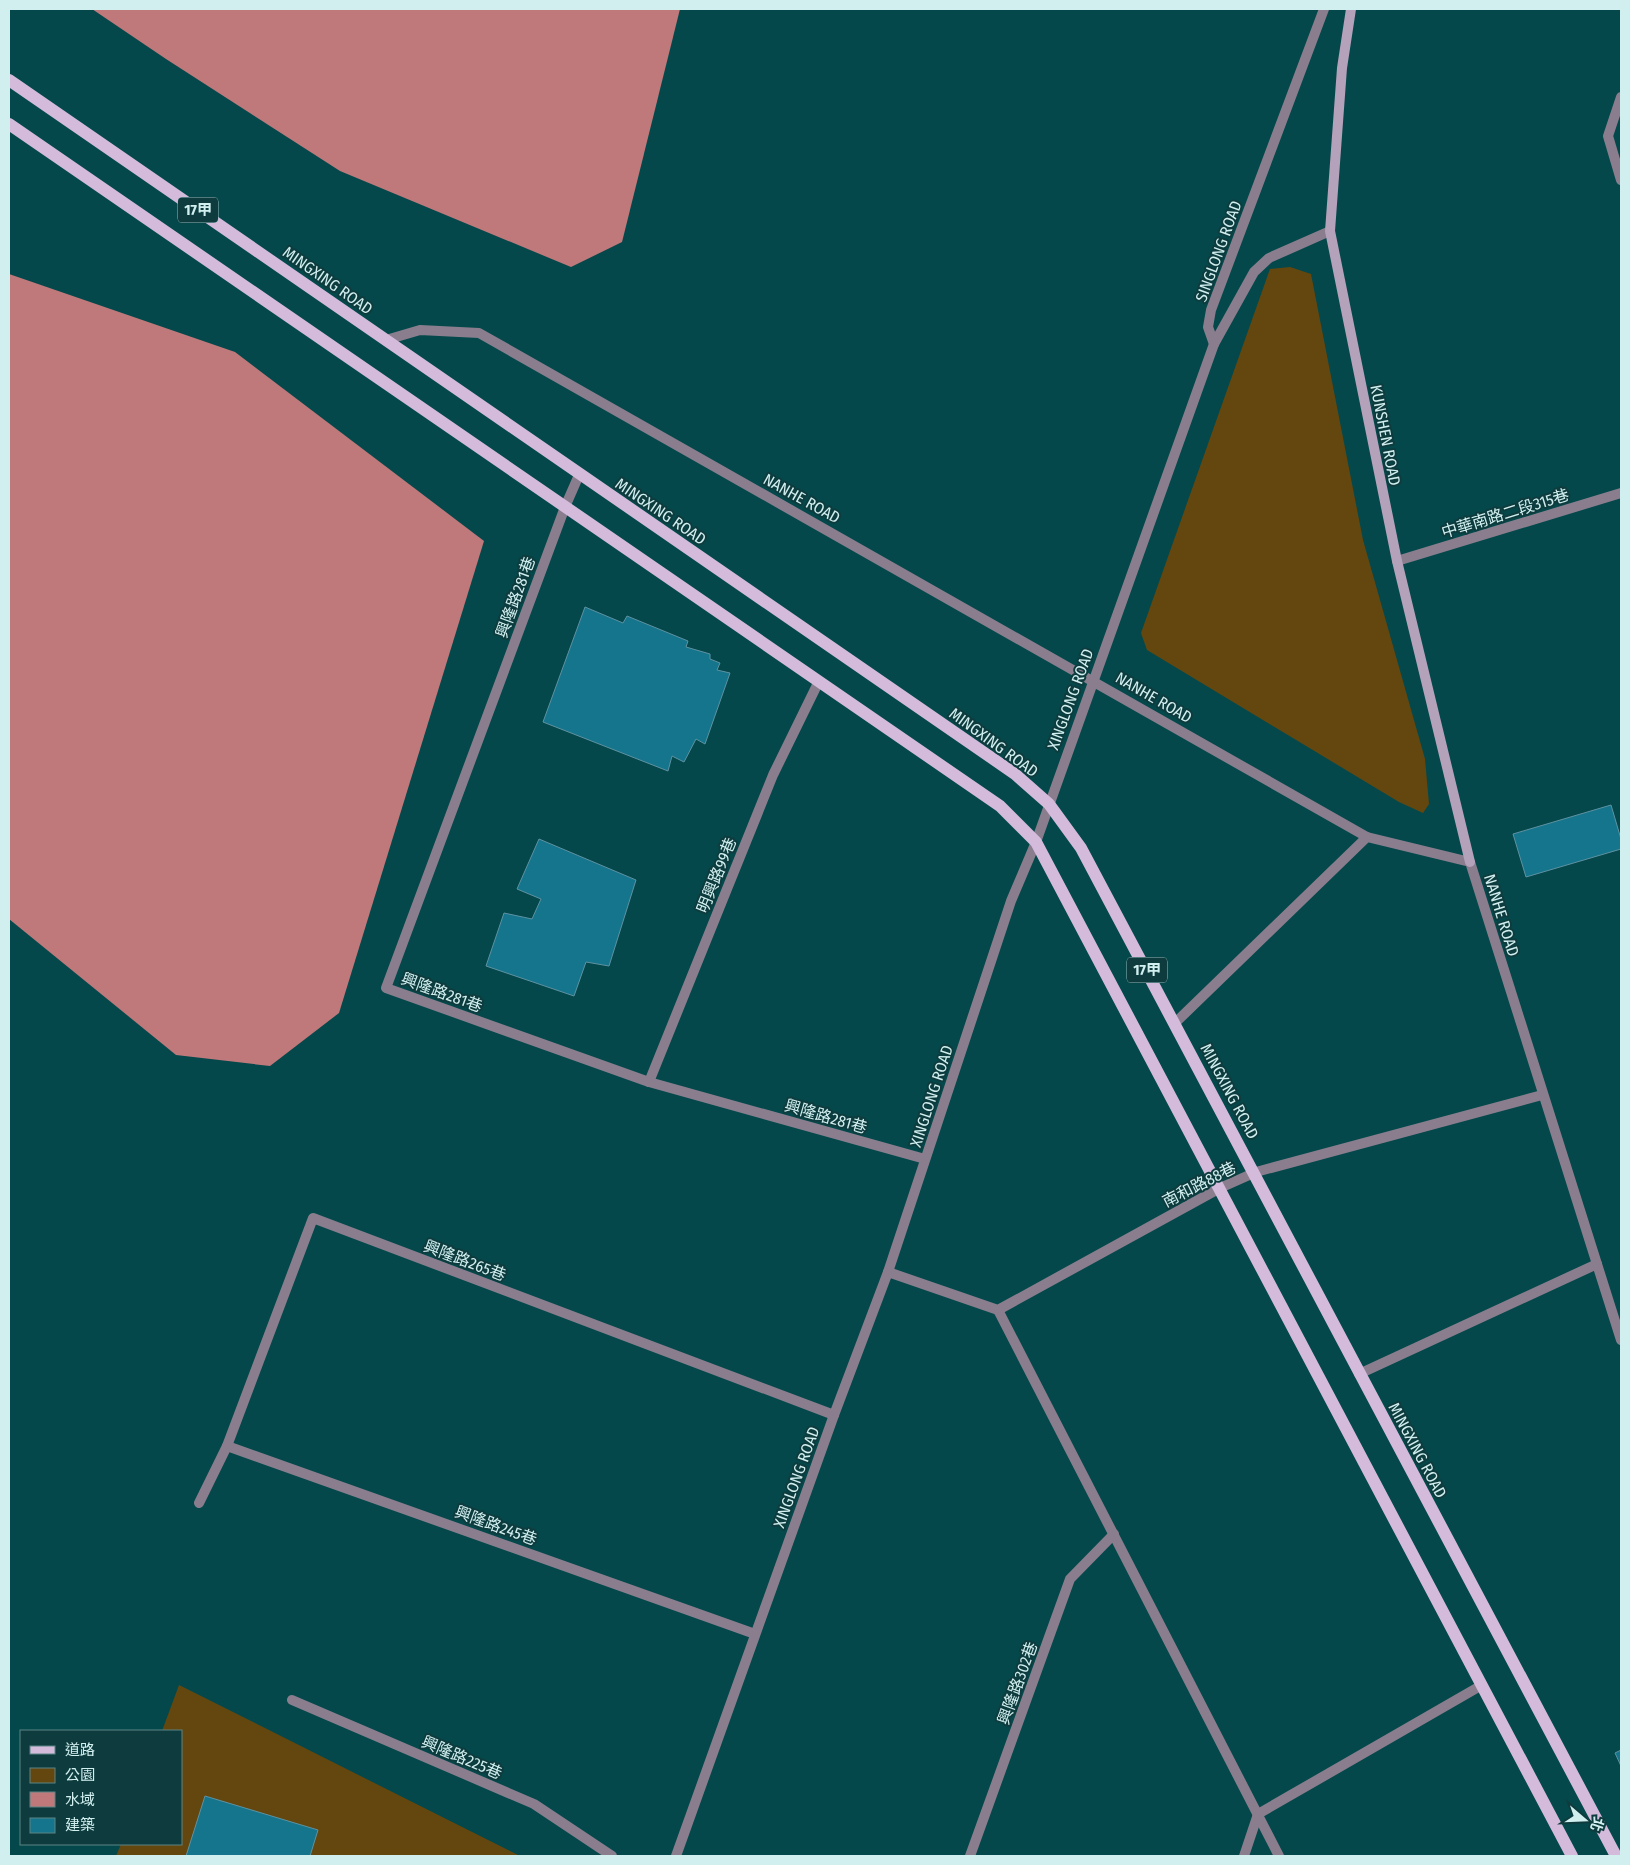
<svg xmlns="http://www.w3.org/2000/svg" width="1630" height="1865" font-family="'Fira Sans Condensed','Noto Sans TC',sans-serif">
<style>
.green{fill:#64470f}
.water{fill:#c0797b}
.building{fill:#14758c;stroke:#5e92a2}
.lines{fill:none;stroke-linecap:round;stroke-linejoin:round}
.lane{stroke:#8a7e8e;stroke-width:10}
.street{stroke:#8a7e8e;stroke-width:10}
.secondary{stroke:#b4a1ba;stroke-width:10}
.primary{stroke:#d4bbdb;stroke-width:12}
.labels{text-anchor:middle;stroke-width:4;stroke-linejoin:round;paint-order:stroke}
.shield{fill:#0e3c3e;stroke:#97b9bb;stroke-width:1}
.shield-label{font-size:15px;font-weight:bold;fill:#d2eff0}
.street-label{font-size:16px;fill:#d2eff0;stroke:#0e3c3e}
</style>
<rect width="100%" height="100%" fill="#05484b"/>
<!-- green -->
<g class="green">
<polygon points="1290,267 1311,274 1363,540 1425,759 1429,804 1423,813 1399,802 1147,650 1141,633 1270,269"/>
<polygon points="179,1685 520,1856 116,1856 121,1844 181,1844 181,1731 162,1731"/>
</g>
<!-- water -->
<g class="water">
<polygon points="92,9 680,9 622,242 571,267 340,171 166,59"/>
<polygon points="9,274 235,352 484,541 339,1013 270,1066 176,1055 9,919"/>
</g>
<!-- building -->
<g class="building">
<polygon points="585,607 623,623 627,616 688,641 686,647 710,654 710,659 720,663 717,670 730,673 705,744 696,739 684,762 672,756 668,771 543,722"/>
<polygon points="1611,805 1621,839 1621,849 1526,877 1513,834"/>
<polygon points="539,839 636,880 609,966 586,962 574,996 486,966 504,913 532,919 541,899 517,889"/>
<polygon points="1621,1750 1621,1766 1615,1753"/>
<polygon points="205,1796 318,1830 310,1856 186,1856"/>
</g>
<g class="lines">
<!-- lane -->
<g class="lane">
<polyline points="1621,97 1608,136 1621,180"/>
<polyline points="579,475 565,507 386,988 649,1082 925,1159"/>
<polyline points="1175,1023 1367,837"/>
<polyline points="649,1082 773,775 819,681"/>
<polyline points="888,1272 998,1310 1220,1188 1256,1172 1542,1095"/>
<polyline points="998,1310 1279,1856"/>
<polyline points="1359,1374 1597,1264"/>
<polyline points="227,1446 755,1634"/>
<polyline points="199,1503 227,1446 313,1218 834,1415"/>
<polyline points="292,1700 534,1804 612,1856"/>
<polyline points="970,1856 1070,1579 1114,1534"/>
<polyline points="1244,1856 1258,1814 1482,1685"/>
</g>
<!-- street -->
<g class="street">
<polyline points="386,340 420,330 479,333 1367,837 1470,862 1621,1340"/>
<polyline points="1214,344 1208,327 1211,310 1324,9"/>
<polyline points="1397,561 1621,493"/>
<polyline points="676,1856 834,1415 888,1272 1011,901 1036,842 1214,344 1254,272 1269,258 1330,231"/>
</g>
<!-- secondary -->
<polyline class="secondary" points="1351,9 1342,68 1330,231 1397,561 1470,862"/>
<!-- primary -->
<g class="primary">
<path d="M9,80l1006,694 34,30 32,44c181,335 356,673 535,1008"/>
<polyline points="9,124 1000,806 1036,842 1572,1856"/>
</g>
</g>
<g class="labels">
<!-- shield labels -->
<g class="shield">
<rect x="178" y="197.5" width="40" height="25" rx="4"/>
<rect x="1127" y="957.5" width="40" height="25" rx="4"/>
</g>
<g class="shield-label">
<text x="198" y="215">17甲</text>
<text x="1147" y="975">17甲</text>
</g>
<!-- street labels -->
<g class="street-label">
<text transform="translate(1218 251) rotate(-70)" y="6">SINGLONG ROAD</text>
<text transform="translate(328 280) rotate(35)" y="6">MINGXING ROAD</text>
<text transform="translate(1386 435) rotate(79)" y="6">KUNSHEN ROAD</text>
<text transform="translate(802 498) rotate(29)" y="6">NANHE ROAD</text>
<text transform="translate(661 511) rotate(34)" y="6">MINGXING ROAD</text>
<text transform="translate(1505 513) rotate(-17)" y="6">中華南路二段315巷</text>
<text transform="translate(515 597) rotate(-70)" y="6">興隆路281巷</text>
<text transform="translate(1154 697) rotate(30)" y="6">NANHE ROAD</text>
<text transform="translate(1070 699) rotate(-70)" y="6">XINGLONG ROAD</text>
<text transform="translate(994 742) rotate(36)" y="6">MINGXING ROAD</text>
<text transform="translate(716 875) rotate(-68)" y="6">明興路99巷</text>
<text transform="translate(1502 915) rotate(73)" y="6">NANHE ROAD</text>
<text transform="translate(442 992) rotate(20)" y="6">興隆路281巷</text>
<text transform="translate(1230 1091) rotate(62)" y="6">MINGXING ROAD</text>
<text transform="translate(931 1096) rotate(-72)" y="6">XINGLONG ROAD</text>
<text transform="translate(826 1116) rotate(16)" y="6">興隆路281巷</text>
<text transform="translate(1199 1184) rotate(-27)" y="6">南和路88巷</text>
<text transform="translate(465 1260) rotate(21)" y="6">興隆路265巷</text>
<text transform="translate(1418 1450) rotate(62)" y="6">MINGXING ROAD</text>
<text transform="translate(796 1477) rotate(-70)" y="6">XINGLONG ROAD</text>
<text transform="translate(496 1525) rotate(20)" y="6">興隆路245巷</text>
<text transform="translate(1017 1683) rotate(-70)" y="6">興隆路302巷</text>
<text transform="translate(462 1757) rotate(23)" y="6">興隆路225巷</text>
</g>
</g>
<!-- border -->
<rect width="1630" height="1865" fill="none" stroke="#d2eff0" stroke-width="20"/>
<!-- legend -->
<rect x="20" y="1730" width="162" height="115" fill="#0e3c3e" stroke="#5c8485"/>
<rect x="30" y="1746" width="25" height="8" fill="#d4bbdb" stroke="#5c8485"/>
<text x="65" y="1755" font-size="15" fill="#d2eff0">道路</text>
<rect x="30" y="1768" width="25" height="15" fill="#64470f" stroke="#5c8485"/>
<text x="65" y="1780" font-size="15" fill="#d2eff0">公園</text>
<rect x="30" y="1792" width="25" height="15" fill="#c0797b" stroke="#5c8485"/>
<text x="65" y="1805" font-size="15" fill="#d2eff0">水域</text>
<rect x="30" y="1818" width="25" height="15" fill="#14758c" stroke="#5c8485"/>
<text x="65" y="1830" font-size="15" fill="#d2eff0">建築</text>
<!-- north arrow -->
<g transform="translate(1585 1820) rotate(109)" stroke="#0e3c3e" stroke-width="4" paint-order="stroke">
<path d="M0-4L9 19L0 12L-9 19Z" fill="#d2eff0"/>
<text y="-8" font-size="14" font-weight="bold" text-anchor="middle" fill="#d2eff0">北</text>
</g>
</svg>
